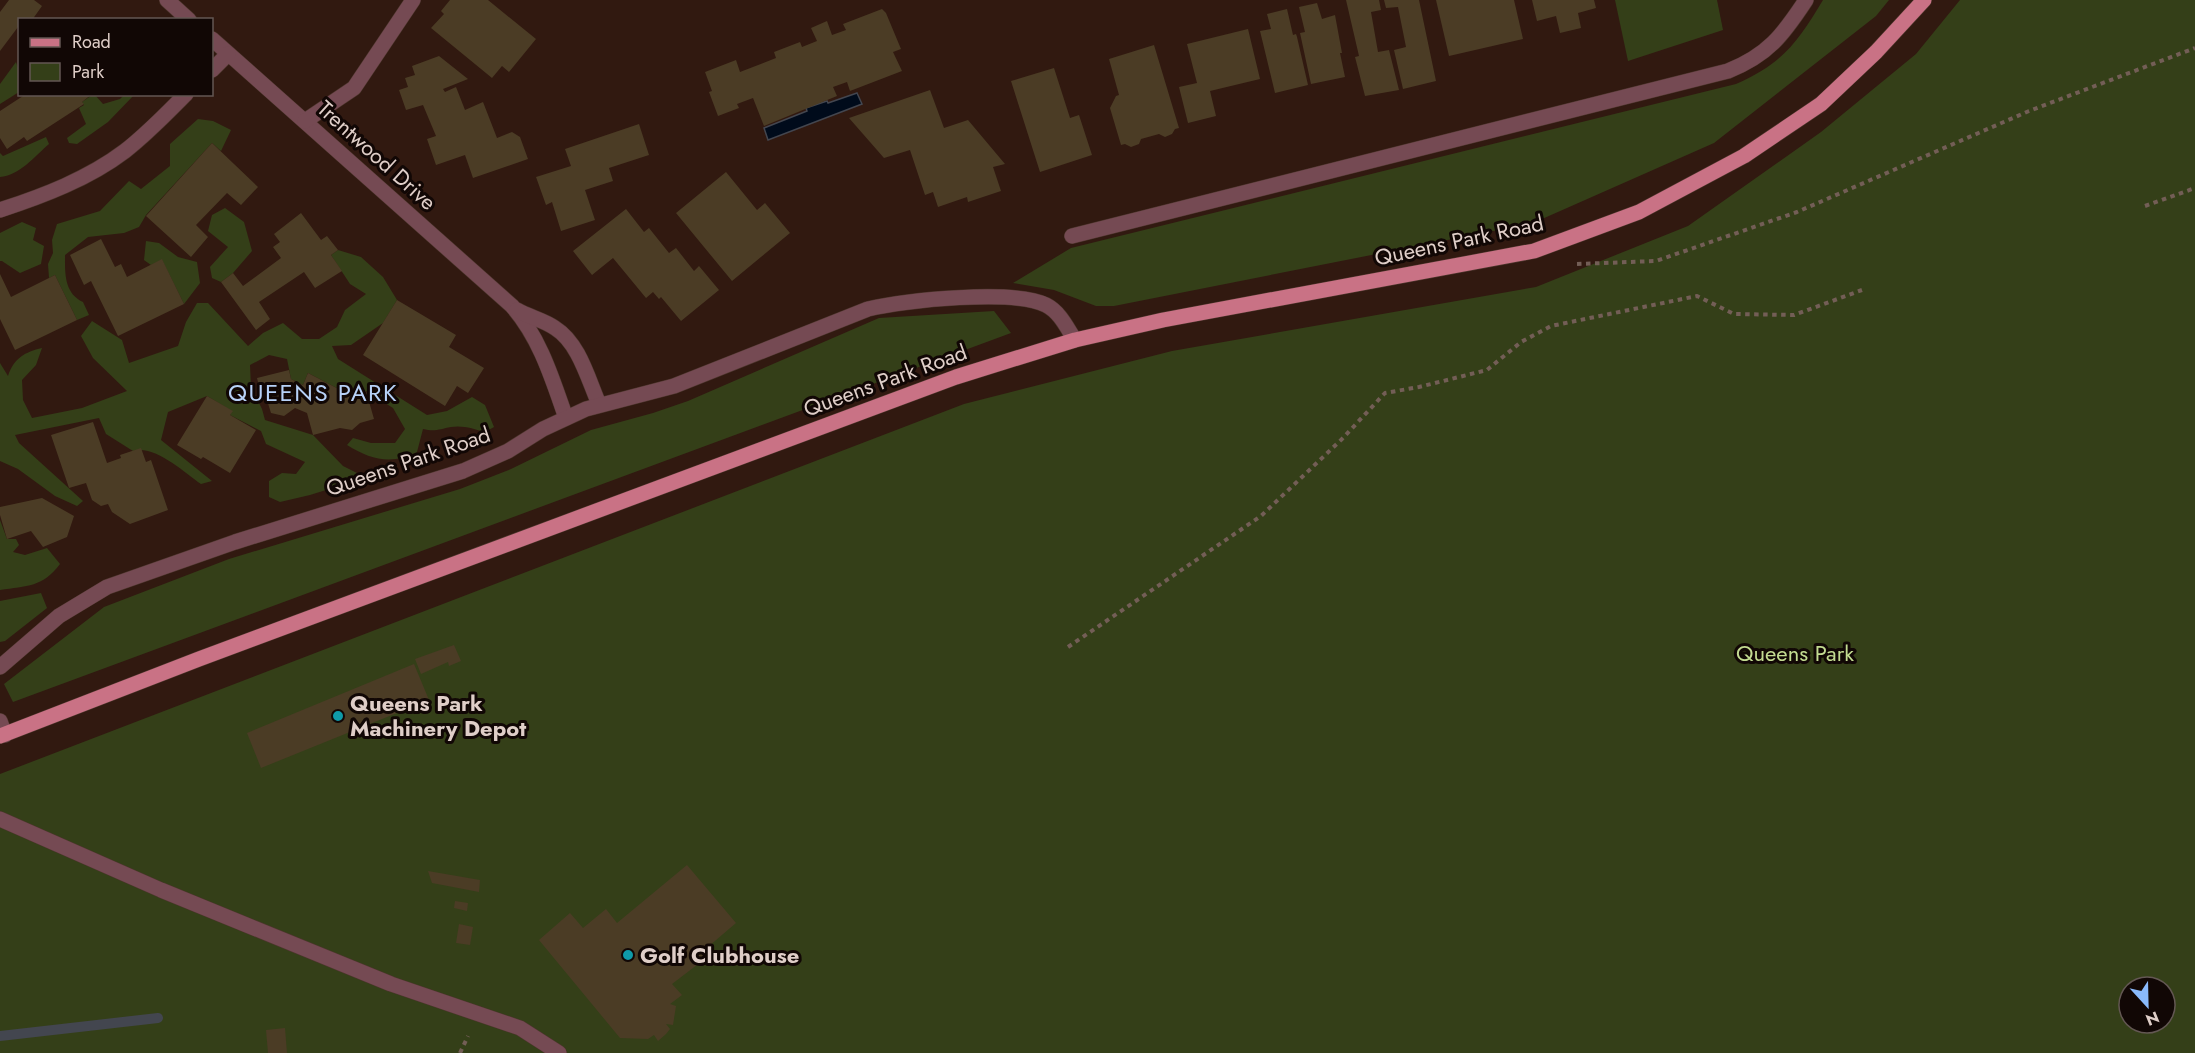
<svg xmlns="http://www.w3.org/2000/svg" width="2195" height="1053" font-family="Jost,sans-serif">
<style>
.green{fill:#343f18;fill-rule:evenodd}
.water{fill:#000b1b;stroke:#43464f;stroke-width:1.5}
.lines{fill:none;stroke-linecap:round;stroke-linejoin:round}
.stream{stroke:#43464f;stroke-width:10}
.building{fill:#4b3c25}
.minor-casing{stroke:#4d362d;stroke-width:16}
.major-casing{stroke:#4d362d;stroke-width:16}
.path{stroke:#735e56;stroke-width:4;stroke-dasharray:4.5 4.5;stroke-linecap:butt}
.minor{stroke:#754a53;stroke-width:15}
.major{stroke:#c97285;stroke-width:15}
.culture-dot{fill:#0f9aa8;stroke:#110705;stroke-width:2}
.labels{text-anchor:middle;stroke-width:6;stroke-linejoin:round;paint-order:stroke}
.street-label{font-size:22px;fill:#dfcec8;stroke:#110705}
.park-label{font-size:22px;fill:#c3db91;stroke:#110705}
.poi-label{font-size:22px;font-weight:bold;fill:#dfcec8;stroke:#110705;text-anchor:start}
.neighbourhood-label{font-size:24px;letter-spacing:1.5px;fill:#b7d1f7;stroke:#110705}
</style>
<rect width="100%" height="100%" fill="#311910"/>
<!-- green -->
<g class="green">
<polygon points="1615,0 1717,0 1723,30 1628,61"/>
<path d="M1823,0h66l-13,16 -162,127 -181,80 -419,83h-18l-42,-16 -41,-7 58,-35 665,-164c46,-20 62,-42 87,-84z"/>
<path d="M1960,0h235v1053h-2195v-279l964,-370 208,-53 364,-64 152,-61 133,-94 95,-78zM2129,987h36v36h-36z"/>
<polygon points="16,62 19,71 19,92 0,104 0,84"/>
<polygon points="92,95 95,95 103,104 120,99 124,95 134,95 108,122 77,144 69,143 67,138 86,124 79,108 84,105 82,102"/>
<path d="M198,119l15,2 18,9 -10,21 -9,-8 -66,72 -7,12 -15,6 -36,4 -23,18c0,18 -1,38 18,47l6,13 -12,5 -22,-45 -6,3 -1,-14 5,-11 -1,-13 5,-16 43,-13 29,-30 12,8 29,-23v-22z"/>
<path d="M46,137l3,7c-14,12 -30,32 -49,33v-24l3,3z"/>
<polygon points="225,208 244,222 252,251 233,273 221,282 212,278 210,267 228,247 208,231 212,215"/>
<polygon points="22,222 36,228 33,240 44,246 41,264 20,273 2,261 0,261 0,233"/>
<polygon points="146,241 159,243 178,257 197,262 200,283 184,304 162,260 151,265 144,260"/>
<path d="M338,250l23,7 22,20 14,23 -14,23 -32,22 -19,1 6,13 89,56 20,-4 25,-14 13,8 9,22 -9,5c-11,-3 -22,-7 -34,-5 -11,2 -16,5 -28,2l-6,23c-25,13 -46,8 -70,-7l6,-7 18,5h24l10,-14 -12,-21 -27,-17 -16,4 -42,-22 -5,12 -12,-6 -4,-20 -18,-4 -19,10 1,22 11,22 3,11 48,15 30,31 14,7 -15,12 -32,10 -30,7 -11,-5v-16l13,-8 14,1 9,-12 -39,-18 -5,-13 -31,-16 2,-4 -25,-15 -39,16 -7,28 51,41 -11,3c-17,-12 -47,-40 -68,-33l-27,-17 -7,-16 -84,17 4,8 64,58 -6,5 -22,-10 -37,-27 -18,-8v-98l8,13c6,-18 17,-24 34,-28l-6,17 -14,15 1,20 9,18 50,-10 45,-17 -34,-33 -12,-22 11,-15 30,19 7,23 49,-17 8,-24 11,-19h11l40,43 15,-13 20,-10 19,16h17l18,-12 8,-17 21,-16 -16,-10 -19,-29z"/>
<polygon points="994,311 1011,333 13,702 4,684 104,607 229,559 460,489 511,469 591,430 653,413 688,401 879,318"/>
<path d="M0,520l7,19h9l3,6 -6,7 12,3 22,-7 13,16c-17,23 -33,22 -60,26z"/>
<polygon points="41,593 47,608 5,641 0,642 0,601"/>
</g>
<!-- water -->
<polygon class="water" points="857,93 862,104 768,140 764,128 807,111 806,108 827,101 828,103"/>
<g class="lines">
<!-- stream -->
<polyline class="stream" points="0,1036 158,1018"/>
</g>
<!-- building -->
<g class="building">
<polygon points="9,0 34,0 42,6 32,20 20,20 20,28 18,27 0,51 0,12"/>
<polygon points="450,0 488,0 536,39 509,72 502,66 492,78 431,28 444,14 441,11"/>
<polygon points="1346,0 1379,0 1381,10 1371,12 1378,52 1389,50 1399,90 1365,96 1355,57 1359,56"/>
<polygon points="1384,0 1419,0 1436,81 1403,89 1394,50 1406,47 1398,7 1386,8"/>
<polygon points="1436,0 1514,0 1523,39 1449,56"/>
<polygon points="1532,0 1594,0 1596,8 1578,13 1581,28 1560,33 1556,16 1537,21"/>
<polygon points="1317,3 1322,19 1335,15 1342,53 1340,53 1345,77 1311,84 1300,33 1305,32 1299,7"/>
<polygon points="882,9 886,13 901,49 893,52 902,71 850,91 847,82 833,87 837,96 764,126 753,98 737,104 739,108 718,116 709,92 712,91 705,72 736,60 740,72 776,58 774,52 800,42 802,47 817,41 811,28 827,21 832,35 846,30 843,24"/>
<polygon points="1287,9 1293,35 1296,34 1297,37 1308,85 1275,93 1260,31 1271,29 1267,14"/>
<polygon points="1248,29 1260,79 1210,91 1216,116 1188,123 1179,87 1197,83 1187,44"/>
<polygon points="1154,45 1179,128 1175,129 1172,134 1165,137 1159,134 1141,139 1139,144 1131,147 1125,144 1121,145 1110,108 1116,96 1119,95 1109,59"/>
<polygon points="439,56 468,79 443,89 445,92 456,87 465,110 483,102 497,138 512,132 520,137 528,159 473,178 465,155 436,165 427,139 436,136 423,105 406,110 399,90 408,87 405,78 415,75 412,66"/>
<polygon points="1054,68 1070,118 1079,115 1092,155 1040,172 1011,81"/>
<polygon points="930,90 944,128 968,120 1005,164 993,167 1001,191 968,202 967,197 938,207 933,192 925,195 910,150 884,158 849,118"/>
<polygon points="26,94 92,94 82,102 84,104 27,141 24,137 7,149 0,138 0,111"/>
<polygon points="639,124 649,155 609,168 613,181 585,190 595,220 561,231 552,202 546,205 536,177 571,166 565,149"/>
<polygon points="212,143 258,187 241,205 227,193 196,225 208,237 191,257 146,216"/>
<polygon points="726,172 757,210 765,203 790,233 732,281 676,213"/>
<polygon points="626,209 644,232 649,228 669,253 676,248 694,271 699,266 719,290 681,321 661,297 659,299 653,292 646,298 613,258 592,275 573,251"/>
<polygon points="301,213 321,240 327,236 338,250 331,255 342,271 315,288 304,272 259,302 270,319 256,330 221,282 233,273 243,286 281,258 273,247 280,242 274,234"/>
<polygon points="101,239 115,267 121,264 127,277 162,259 184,304 118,336 91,281 84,285 70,255"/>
<polygon points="0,274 11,297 55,275 77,320 15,350 0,319"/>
<polygon points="397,300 456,335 449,347 484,368 468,393 457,386 445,406 363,355"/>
<polygon points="289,370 291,379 303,385 308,373 350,395 366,391 374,419 360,423 352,430 340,428 313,435 307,413 295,408 284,416 271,413 266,397 262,398 257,378"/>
<polygon points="207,396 233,411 230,415 256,430 230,473 203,457 201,459 177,445"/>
<polygon points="93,422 107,463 121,458 120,455 141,448 146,462 151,460 168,510 130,524 112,512 108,504 101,506 92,500 86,483 69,488 51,435"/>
<polygon points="42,498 74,516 67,537 43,547 31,531 7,539 0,515 0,507"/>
<polygon points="454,645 461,661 449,666 448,662 421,674 415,659"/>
<polygon points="414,664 429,700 261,768 247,733"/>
<polygon points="687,865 736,923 702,952 706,958 672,984 682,995 670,1004 676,1006 673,1025 666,1024 670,1029 666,1034 658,1041 654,1035 648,1039 620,1038 539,940 570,913 583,928 606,909 617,923"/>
<polygon points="428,871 480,880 479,892 432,883"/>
<polygon points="455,901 468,903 467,911 454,908"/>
<polygon points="459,924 473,927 470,945 456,943"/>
<polygon points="285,1028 287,1053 268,1053 266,1030"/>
</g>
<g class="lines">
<defs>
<g id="minor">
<polyline points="167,0 189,20"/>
<path d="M212,39l300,267c28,32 40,72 54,112"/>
<polyline points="212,70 228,54"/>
<polyline points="305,121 354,88 413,0"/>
<path d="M0,210c43,-14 88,-31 125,-59 22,-17 41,-37 61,-57"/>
<path d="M1072,236l656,-165c40,-16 55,-36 78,-71"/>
<path d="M517,310c12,7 27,10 38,18 24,15 33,51 44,76"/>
<path d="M0,667l59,-51 48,-29 128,-45 228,-71 45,-20 35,-22 43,-20 88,-23 194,-77c37,-9 146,-20 178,-4 14,7 21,23 29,35"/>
<polyline points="0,721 5,735"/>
<polyline points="0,819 161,890 391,984 520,1028 559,1053"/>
</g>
<polyline id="major" points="0,736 199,659 956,377 1075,340 1163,320 1534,251 1639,212 1744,156 1821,104 1876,52 1924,0"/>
</defs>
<!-- minor casing -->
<use href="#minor" class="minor-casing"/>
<!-- major casing -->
<use href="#major" class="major-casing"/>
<!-- path -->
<g class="path">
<polyline points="2145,206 2195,188"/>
<polyline points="1577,264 1656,261 1797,212 2029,111 2195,48"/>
<polyline points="1068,647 1261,516 1342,439 1385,393 1419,387 1487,370 1521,342 1551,326 1697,296 1734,314 1794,315 1862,290"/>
<polyline points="460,1053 468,1036"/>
</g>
<!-- minor -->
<use href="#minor" class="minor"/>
<!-- major -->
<use href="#major" class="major"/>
</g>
<!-- markers -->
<g class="culture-dot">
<circle cx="338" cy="716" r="6"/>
<circle cx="628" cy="955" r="6"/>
</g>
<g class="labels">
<!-- street labels -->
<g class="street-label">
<text transform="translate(377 155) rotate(42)" y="8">Trentwood Drive</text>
<text transform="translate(1459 240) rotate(-12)" y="8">Queens Park Road</text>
<text transform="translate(885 380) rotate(-20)" y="8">Queens Park Road</text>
<text transform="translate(408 461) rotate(-19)" y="8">Queens Park Road</text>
</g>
<!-- park labels -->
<g class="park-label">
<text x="1795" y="661">Queens Park</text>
</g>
<!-- poi labels -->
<g class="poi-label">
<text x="350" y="711">Queens Park<tspan x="350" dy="25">Machinery Depot</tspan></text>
<text x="640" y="963">Golf Clubhouse</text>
</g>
<!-- neighbourhood labels -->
<g class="neighbourhood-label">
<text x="313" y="401">QUEENS PARK</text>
</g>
</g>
<!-- legend -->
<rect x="18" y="18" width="195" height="78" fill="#110705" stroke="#635753" stroke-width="1.5"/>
<rect x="30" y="38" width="30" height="9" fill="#c97285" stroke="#635753" stroke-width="1.5"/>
<text x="72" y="48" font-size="18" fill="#dfcec8">Road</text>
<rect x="30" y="63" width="30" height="18" fill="#343f18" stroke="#635753" stroke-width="1.5"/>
<text x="72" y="78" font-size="18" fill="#dfcec8">Park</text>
<!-- north arrow -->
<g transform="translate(2147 1005) rotate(158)"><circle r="28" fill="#110705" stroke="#635753" stroke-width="1.5"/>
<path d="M0-4.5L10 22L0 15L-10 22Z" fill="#8abafc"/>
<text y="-9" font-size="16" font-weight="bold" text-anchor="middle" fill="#dfcec8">N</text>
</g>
</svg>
